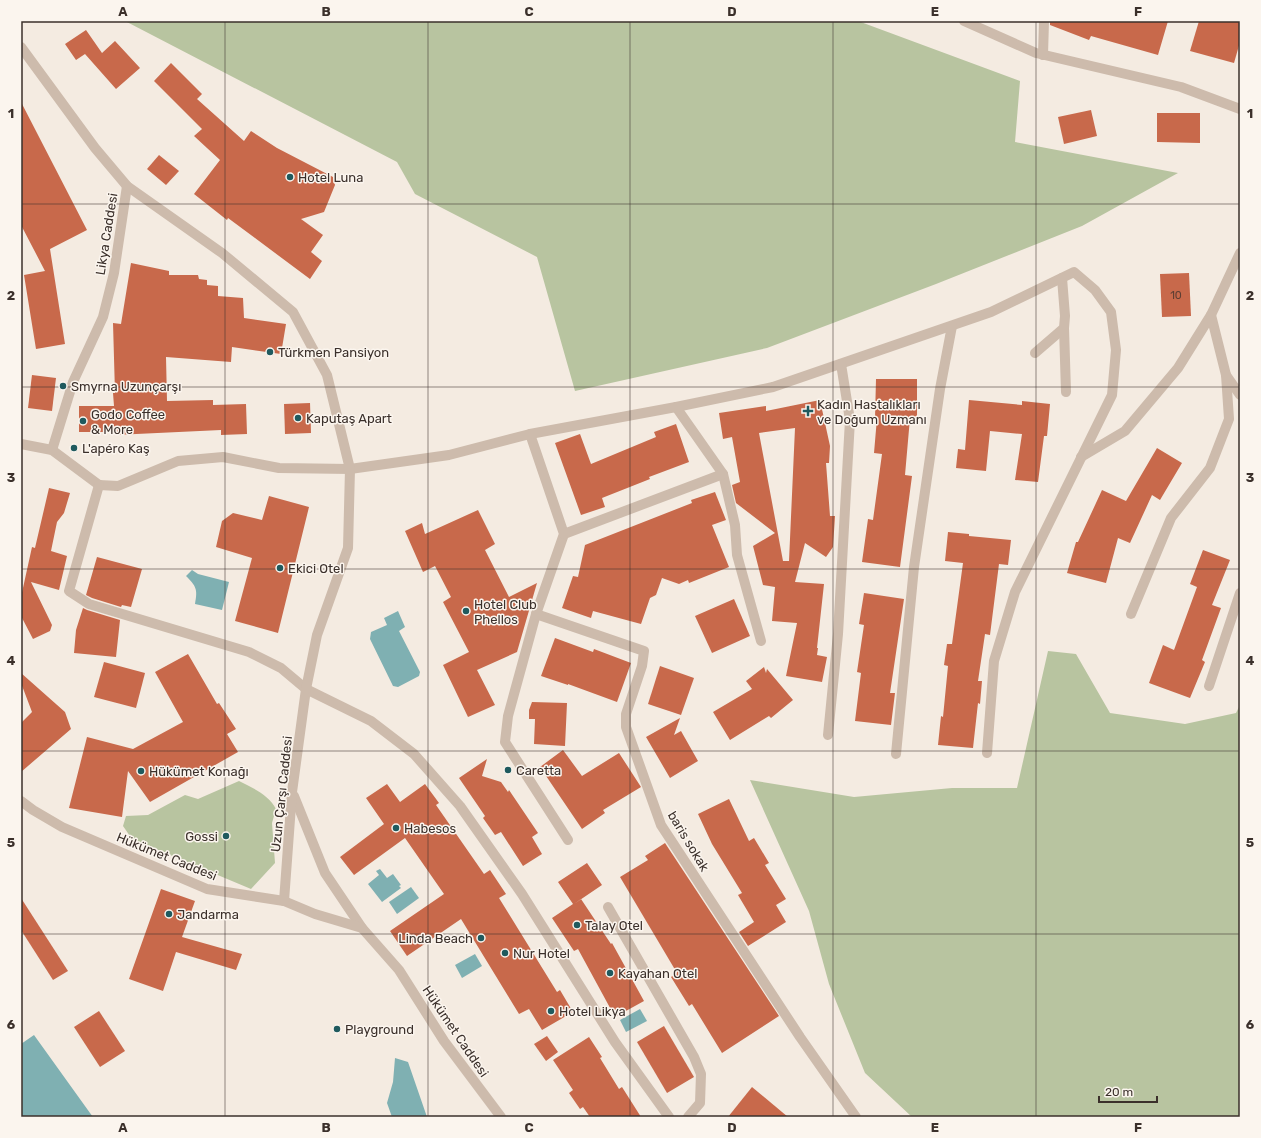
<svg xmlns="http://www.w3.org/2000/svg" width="1261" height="1138" font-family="Rubik,sans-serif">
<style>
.green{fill:#b8c4a0}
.water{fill:#7fb0b2}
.building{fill:#c8694b;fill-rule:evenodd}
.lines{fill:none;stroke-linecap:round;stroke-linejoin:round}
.minor{stroke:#cdbbac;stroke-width:10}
.tertiary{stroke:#cdbbac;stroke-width:10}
.grid{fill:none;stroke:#3b302b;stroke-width:1;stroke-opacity:0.55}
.poi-dot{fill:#1f5a5e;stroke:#fbf5ee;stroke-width:1.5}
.labels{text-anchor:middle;stroke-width:3;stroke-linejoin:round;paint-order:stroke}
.number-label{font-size:11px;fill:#5e3e33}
.poi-label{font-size:13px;fill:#3b302b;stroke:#fbf5ee;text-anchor:start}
.street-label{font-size:13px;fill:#3b302b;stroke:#fbf5ee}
.neatline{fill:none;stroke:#3b302b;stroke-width:1.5}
.grid-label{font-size:13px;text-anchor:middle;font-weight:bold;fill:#3b302b}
</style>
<rect width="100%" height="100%" fill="#f4ebe1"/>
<!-- green -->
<g class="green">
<polygon points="125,21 858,21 1020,81 1015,142 1178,173 1082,226 936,284 767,348 575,391 537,257 415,194 397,162"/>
<polygon points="1048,651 1076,654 1110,713 1185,724 1236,713 1240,705 1240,1117 912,1117 865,1073 829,984 809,911 750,780 854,797 952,788 1017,788"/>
<path d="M239,781c14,7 30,14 37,28l-4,14 3,40 -24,26 -119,-50 -9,-13 3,-10 22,-1 37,-20 13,4z"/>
</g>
<!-- water -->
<g class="water">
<path d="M192,570l6,4 31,8 -7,28 -27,-6c3,-15 1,-18 -9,-28z"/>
<polygon points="398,611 405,627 399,631 420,672 419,676 398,687 393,686 370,639 371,632 387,625 384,618"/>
<polygon points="380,869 387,878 393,874 401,885 399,886 401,888 382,902 368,884 379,875 376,871"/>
<polygon points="411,887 419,898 397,914 389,902"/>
<polygon points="475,954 482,966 462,978 455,965"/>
<polygon points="640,1009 647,1021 626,1032 620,1020"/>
<polygon points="34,1035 90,1113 93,1117 21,1117 21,1044"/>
<polygon points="395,1058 408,1062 427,1117 392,1117 387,1103 393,1082"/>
</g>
<!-- building -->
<g class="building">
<polygon points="1050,21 1168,21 1158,55 1091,36 1089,40 1050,25"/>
<polygon points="1199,21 1240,21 1240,42 1234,63 1190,51"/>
<polygon points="86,30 102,53 115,41 140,68 116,89 85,54 76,60 65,44"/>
<polygon points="171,63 202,94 197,99 244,141 251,131 277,148 333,177 335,185 324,212 301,219 323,235 311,252 322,261 310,279 228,218 227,220 194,194 220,160 194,136 202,129 154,81"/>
<polygon points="21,102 87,230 50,249 65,344 36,349 24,275 45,271 21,225"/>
<polygon points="1091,110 1097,136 1064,144 1058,117"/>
<polygon points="1157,113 1200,113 1200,143 1157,142"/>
<polygon points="159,155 179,171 166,185 147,169"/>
<polygon points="131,263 169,271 169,275 198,275 199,279 207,280 207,285 218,286 218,296 243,298 244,318 286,324 281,354 232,347 231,362 166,357 167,401 213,400 213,405 246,404 247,434 221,435 221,430 115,435 115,432 79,432 79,406 114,406 113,393 115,393 113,323 121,324"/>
<polygon points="1189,273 1191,316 1162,317 1160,274"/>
<polygon points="32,375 56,378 52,411 28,408"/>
<polygon points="876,379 917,379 917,418 910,418 905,475 912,476 900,567 862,562 868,519 873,520 882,454 874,453 877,418 875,418"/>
<path d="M820,400l10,46 -1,17h-3l4,53h5l-2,31 -7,10 -21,-14 -10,39 29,2 -7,64h1l-1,7 10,2 -5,25 -36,-6 11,-53 -25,-2 3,-34 -12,-2 -10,-39 22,-13 -39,-30 -4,-18 8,-3 -8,-45 -9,2 -4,-26 47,-7v5zM795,428l-6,133h-6l-24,-128z"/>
<polygon points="969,400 1022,405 1022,401 1050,404 1047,436 1044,436 1038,482 1015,480 1022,434 990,431 986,471 956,468 958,449 965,450"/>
<polygon points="310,403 311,433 285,434 284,404"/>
<polygon points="676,424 689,462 649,477 650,479 602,498 605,507 581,515 555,443 580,434 591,464 656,437 654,432"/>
<polygon points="1157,448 1182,463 1160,500 1152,495 1130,543 1118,538 1106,583 1067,573 1076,542 1078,542 1102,490 1126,501"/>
<polygon points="49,488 70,493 64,513 57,522 51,551 67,556 59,590 31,582 52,625 50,631 33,639 21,616 21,597 32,547 35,548"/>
<polygon points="715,492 726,520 712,525 729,567 689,583 688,580 679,584 662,578 656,595 650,598 641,624 593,611 591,618 562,608 573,576 578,577 585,545 692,503 691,500"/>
<polygon points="269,496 309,507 278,633 235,621 252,558 216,547 222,521 233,513 262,520"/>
<polygon points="478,510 495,544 485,550 509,597 537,583 517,652 477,670 495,705 468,717 443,665 469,652 443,602 451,597 435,566 423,572 405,531 422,523 425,534"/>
<polygon points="948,532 969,534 969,536 1011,540 1008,565 999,564 990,635 985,634 978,681 982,681 980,704 978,703 973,748 938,745 941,716 943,717 948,666 944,665 947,644 952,644 963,563 945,561"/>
<polygon points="1203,550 1230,560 1212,605 1221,608 1202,660 1205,662 1190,698 1149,683 1163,645 1174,650 1197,587 1190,584"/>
<polygon points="97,557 142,569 131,607 122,605 121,607 92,598 86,595"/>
<polygon points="864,593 904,599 890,693 895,693 891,725 855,721 861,673 857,672 864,625 859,624"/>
<polygon points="734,599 750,636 712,653 695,616"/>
<polygon points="83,608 87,610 120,620 116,657 74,653 76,630"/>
<polygon points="555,638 593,652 594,649 631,663 617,702 568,684 568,685 541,676"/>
<polygon points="188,654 217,704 219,703 236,729 227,734 238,752 150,802 128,771 122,817 69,808 87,737 133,749 183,722 155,672"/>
<polygon points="104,662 145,673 136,708 94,697"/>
<polygon points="660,666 694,678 681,715 648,704"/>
<polygon points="764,667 766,673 767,669 793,700 771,718 769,716 730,740 713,712 752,689 746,681"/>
<polygon points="21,673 65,712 71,729 21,772 21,723 32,712 21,683"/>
<polygon points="532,702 567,703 565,746 534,744 535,719 529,719 529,710"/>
<polygon points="680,718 674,735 681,731 698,761 670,778 646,737"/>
<polygon points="563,750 582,776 619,753 641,787 603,810 605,813 582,829 540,767"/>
<polygon points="487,759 482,776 501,782 508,792 509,790 538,833 532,837 542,854 523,866 501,832 495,835 483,818 485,816 459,778"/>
<polygon points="387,784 400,802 425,784 439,803 436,805 484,874 490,870 506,894 499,898 557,992 560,990 573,1012 542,1030 529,1009 519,1014 461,919 407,956 390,931 444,894 405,838 354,875 340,857 384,824 366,798"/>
<polygon points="729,799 749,841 754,838 769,863 765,865 786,899 776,905 786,922 748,946 739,932 754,922 738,895 742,893 712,844 698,814"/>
<polygon points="665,843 779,1016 722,1053 692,1004 689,1006 671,977 677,973 620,877 648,860 645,856"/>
<polygon points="587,863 602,885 574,904 581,899 611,944 612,943 644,1001 615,1017 578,949 574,951 552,918 573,904 558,882"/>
<polygon points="161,889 195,901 182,937 242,954 236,970 176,952 163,991 129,979"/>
<polygon points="21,898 68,971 53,980 21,930"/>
<polygon points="99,1011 125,1051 100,1067 74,1027"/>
<polygon points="664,1026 694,1077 667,1093 637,1042"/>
<polygon points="547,1036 558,1052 546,1061 534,1044"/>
<polygon points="589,1037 602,1057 600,1058 619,1089 622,1087 641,1117 590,1117 583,1107 580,1109 569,1093 573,1090 553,1060"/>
<polygon points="752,1087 788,1117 728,1117"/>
</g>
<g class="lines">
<!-- minor -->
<g class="minor">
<polyline points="964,21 1036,53 1181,87 1240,109"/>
<polyline points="1043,55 1044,21"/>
<polyline points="1064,328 1066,392"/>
<polyline points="1035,353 1064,328 1065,316 1062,278"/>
<polyline points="1226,375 1240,395"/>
<polyline points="676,407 723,474 735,525 737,555 761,641"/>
<polyline points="530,434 564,534 536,614 508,716 505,742 568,840"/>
<polyline points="21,444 52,450 99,485"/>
<polyline points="52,450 73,382 103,317 114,273 127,186"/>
<polyline points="1081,457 1125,431 1178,368 1211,315 1240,253"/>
<polyline points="99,485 118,486 178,461 223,457 279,468 350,469 449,455 530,434 676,407 773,387 991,312 1074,272 1095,290 1111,312 1116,350 1112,395 1015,592 994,661 987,753"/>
<polyline points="99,485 69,591 89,604 249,652 281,668 306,689 371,721 414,754 460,806 522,894 615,1042 669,1117"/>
<polyline points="564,534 723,474"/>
<polyline points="536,614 644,651 642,666 626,714 626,727 661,825 800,1037 856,1117"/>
<polyline points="1131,614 1171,518 1210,468 1229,419 1226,375 1211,315"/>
<polyline points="1209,686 1240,593"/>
<polyline points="828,735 838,634 850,420 841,364"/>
<polyline points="896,754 914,567 940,389 952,326"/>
<polyline points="294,796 325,873 362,928"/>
<polyline points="21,801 33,810 62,827 207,889 284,901 315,914 362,928 399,970 444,1041 501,1117"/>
<polyline points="284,901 292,792 306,689"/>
<polyline points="608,907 694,1057 701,1074 700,1103 688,1117"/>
</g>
<!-- tertiary -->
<polyline class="tertiary" points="21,47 95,148 127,186 222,253 293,312 327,375 350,469 348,548 317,635 306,689"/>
</g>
<!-- grid -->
<path class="grid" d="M225,21v1096M428,21v1096M630,21v1096M833,21v1096M1036,21v1096M21,204h1219M21,387h1219M21,569h1219M21,751h1219M21,934h1219"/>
<!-- markers -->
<g class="poi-dot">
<circle cx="290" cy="177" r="4"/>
<circle cx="270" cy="352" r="4"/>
<circle cx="63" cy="386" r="4"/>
<path d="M806 405h4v4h4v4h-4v4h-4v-4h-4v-4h4z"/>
<circle cx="298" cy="418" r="4"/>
<circle cx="83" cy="421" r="4"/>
<circle cx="74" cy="448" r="4"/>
<circle cx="280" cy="568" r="4"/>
<circle cx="466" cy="611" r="4"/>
<circle cx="508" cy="770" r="4"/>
<circle cx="141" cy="771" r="4"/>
<circle cx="396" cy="828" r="4"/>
<circle cx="226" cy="836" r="4"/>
<circle cx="169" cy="914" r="4"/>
<circle cx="577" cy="925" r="4"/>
<circle cx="481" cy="938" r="4"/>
<circle cx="505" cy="953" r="4"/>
<circle cx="610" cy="973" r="4"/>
<circle cx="551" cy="1011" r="4"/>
<circle cx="337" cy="1029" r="4"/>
</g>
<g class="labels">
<!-- number labels -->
<g class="number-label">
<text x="1176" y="299">10</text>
</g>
<!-- poi labels -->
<g class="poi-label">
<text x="298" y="182">Hotel Luna</text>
<text x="278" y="357">Türkmen Pansiyon</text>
<text x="71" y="391">Smyrna Uzunçarşı</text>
<text x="817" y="409">Kadın Hastalıkları<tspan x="817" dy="15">ve Doğum Uzmanı</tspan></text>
<text x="91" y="419">Godo Coffee<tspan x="91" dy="15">&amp; More</tspan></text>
<text x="306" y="423">Kaputaş Apart</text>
<text x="82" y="453">L'apéro Kaş</text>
<text x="288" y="573">Ekici Otel</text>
<text x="474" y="609">Hotel Club<tspan x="474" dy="15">Phellos</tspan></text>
<text x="516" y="775">Caretta</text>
<text x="149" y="776">Hükümet Konağı</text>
<text x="404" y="833">Habesos</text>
<text x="218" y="841" text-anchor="end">Gossi</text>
<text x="177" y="919">Jandarma</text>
<text x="585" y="930">Talay Otel</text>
<text x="473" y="943" text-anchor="end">Linda Beach</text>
<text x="513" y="958">Nur Hotel</text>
<text x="618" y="978">Kayahan Otel</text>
<text x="559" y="1016">Hotel Likya</text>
<text x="345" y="1034">Playground</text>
</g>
<!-- street labels -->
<g class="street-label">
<text transform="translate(106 234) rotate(-81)" y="5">Likya Caddesi</text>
<text transform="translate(281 794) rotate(-84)" y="5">Uzun Çarşı Caddesi</text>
<text transform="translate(689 841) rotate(59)" y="5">baris sokak</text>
<text transform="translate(167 856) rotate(22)" y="5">Hükümet Caddesi</text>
<text transform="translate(456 1031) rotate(56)" y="5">Hükümet Caddesi</text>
</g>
</g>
<!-- border -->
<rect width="1261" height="1138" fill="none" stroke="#fbf5ee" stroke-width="44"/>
<!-- scale -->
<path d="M1099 1096v6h58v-6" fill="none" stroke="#3b302b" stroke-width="2"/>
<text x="1105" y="1096" font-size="12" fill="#3b302b" stroke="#fbf5ee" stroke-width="3" paint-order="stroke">20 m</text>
<rect x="22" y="22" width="1217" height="1094" class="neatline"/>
<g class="grid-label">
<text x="123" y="16">A</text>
<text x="326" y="16">B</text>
<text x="529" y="16">C</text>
<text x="732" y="16">D</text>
<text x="935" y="16">E</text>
<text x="1138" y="16">F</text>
<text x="11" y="118">1</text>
<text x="1250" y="118">1</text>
<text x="11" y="300">2</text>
<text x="1250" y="300">2</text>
<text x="11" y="482">3</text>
<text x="1250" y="482">3</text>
<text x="11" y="665">4</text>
<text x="1250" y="665">4</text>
<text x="11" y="847">5</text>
<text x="1250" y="847">5</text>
<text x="11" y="1029">6</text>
<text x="1250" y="1029">6</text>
<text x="123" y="1132">A</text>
<text x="326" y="1132">B</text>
<text x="529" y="1132">C</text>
<text x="732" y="1132">D</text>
<text x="935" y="1132">E</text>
<text x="1138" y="1132">F</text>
</g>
</svg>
